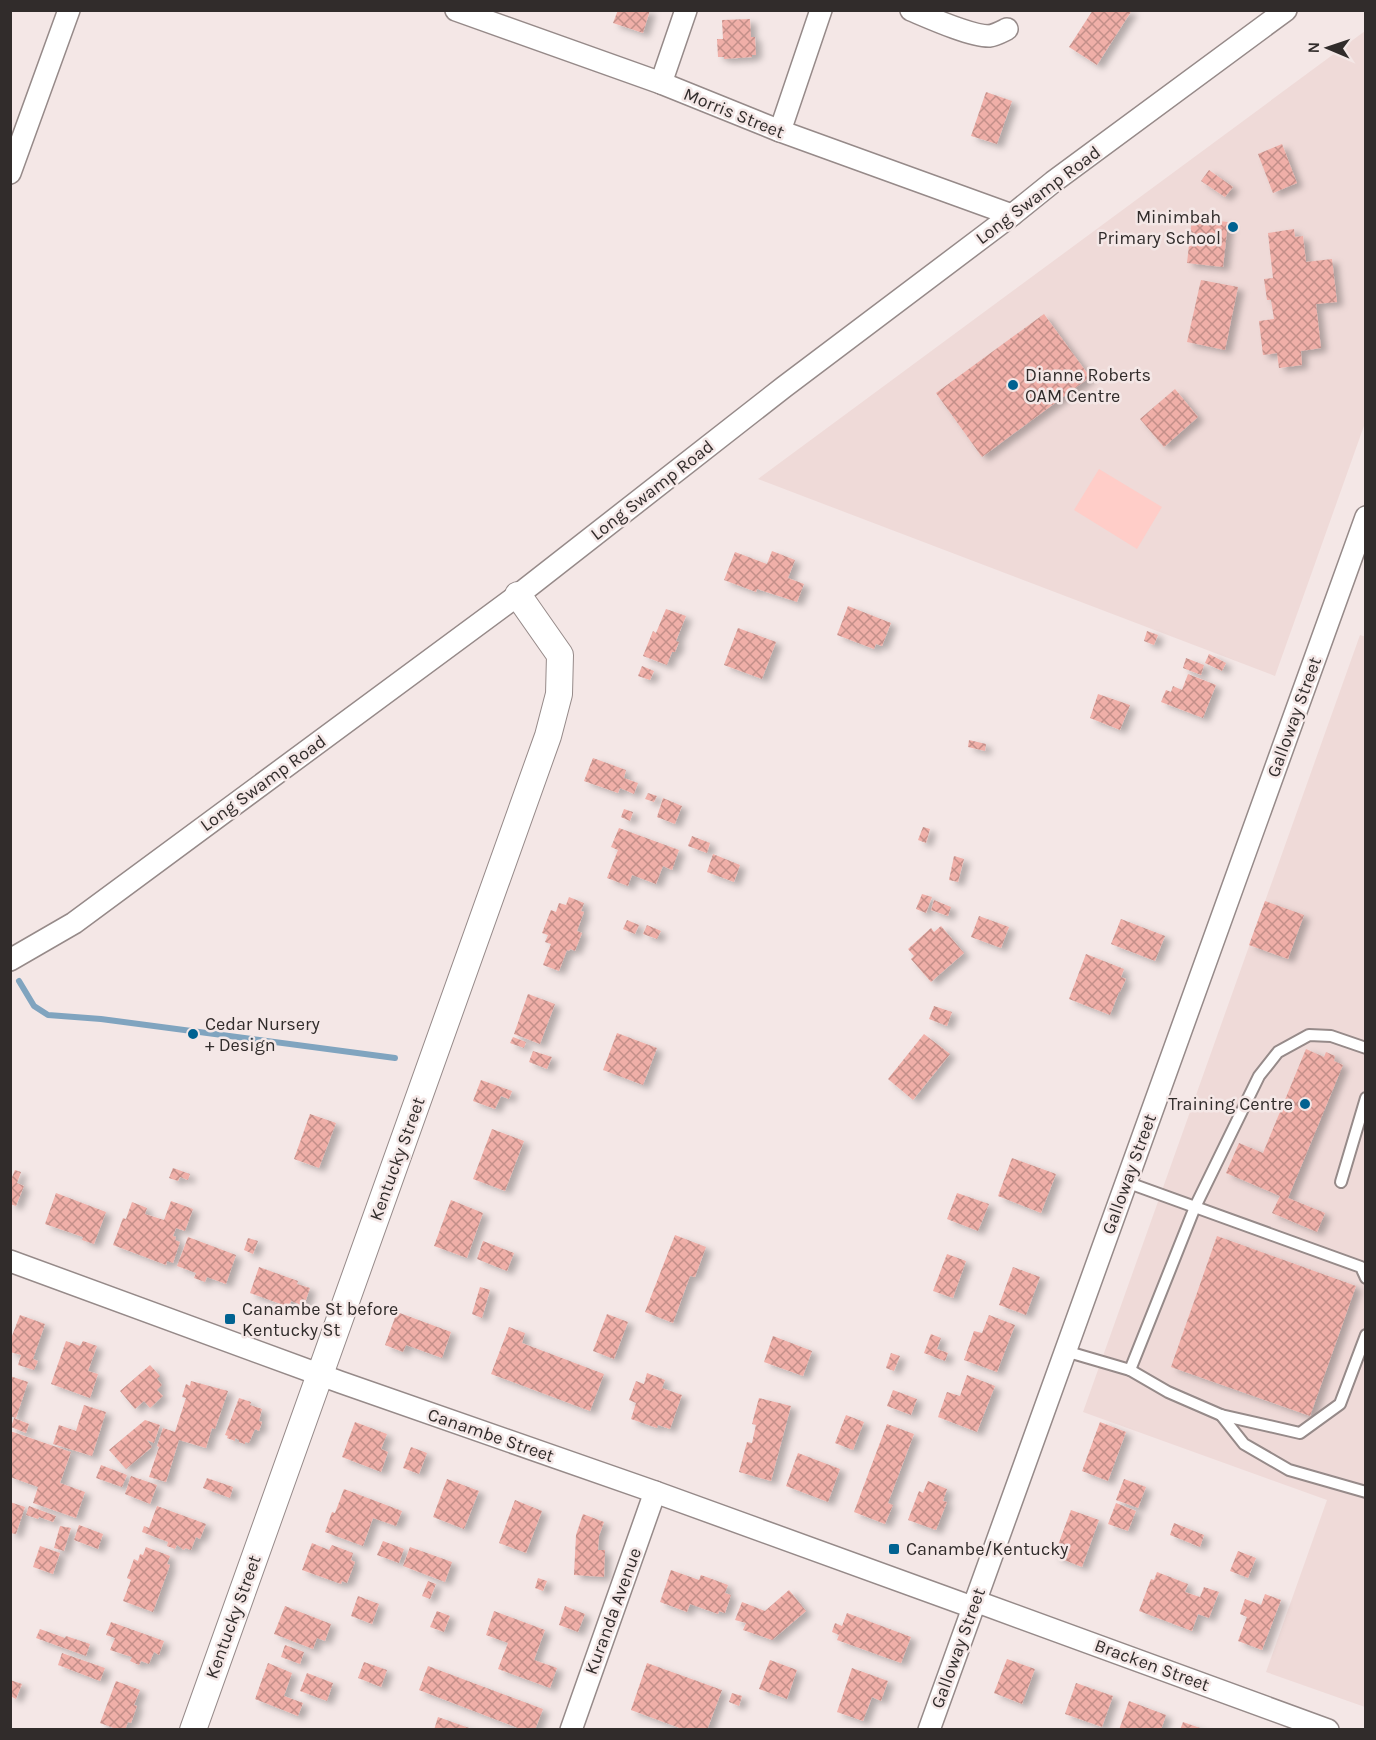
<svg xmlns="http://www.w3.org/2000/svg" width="1376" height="1740" font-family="Karla,sans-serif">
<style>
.built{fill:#efdad8}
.pitch{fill:#ffcdc8}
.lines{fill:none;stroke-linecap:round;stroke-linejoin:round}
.stream{stroke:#80a4bf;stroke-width:6}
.building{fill:url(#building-cross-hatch);filter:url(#shadow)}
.service-casing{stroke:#968a89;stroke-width:14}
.minor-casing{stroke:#968a89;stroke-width:24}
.tertiary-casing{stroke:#968a89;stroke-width:28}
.service{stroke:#fff;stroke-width:10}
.minor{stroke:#fff;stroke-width:21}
.tertiary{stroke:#fff;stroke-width:26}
.poi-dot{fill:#006291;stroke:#f4e7e6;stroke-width:2}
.labels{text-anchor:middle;stroke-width:5;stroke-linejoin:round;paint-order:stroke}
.street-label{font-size:18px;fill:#312c2b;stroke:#f4e7e6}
.poi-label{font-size:18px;fill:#312c2b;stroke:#f4e7e6;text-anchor:start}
</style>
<defs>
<pattern id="building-cross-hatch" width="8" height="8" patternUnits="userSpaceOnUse" patternTransform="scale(1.5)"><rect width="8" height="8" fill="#f0afa8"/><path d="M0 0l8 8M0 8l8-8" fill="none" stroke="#c38f89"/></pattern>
<filter id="shadow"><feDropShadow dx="6" dy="4" stdDeviation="3" flood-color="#0004"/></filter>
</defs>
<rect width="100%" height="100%" fill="#f4e7e6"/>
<!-- built -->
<g class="built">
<polygon points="1365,31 1365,423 1275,676 758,479"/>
<polygon points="1360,635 1366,637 1365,1707 1266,1672 1327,1500 1083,1412"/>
</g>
<!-- pitch -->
<polygon class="pitch" points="1099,469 1162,507 1137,549 1074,510"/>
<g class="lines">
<!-- stream -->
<polyline class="stream" points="19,981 34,1006 48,1015 101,1019 395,1058"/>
</g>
<!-- building -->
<g class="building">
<polygon points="618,10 650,10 643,33 613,23"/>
<polygon points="1093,10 1132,10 1097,65 1069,47"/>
<polygon points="750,19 751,37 755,37 756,55 752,55 752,57 724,59 724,57 718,57 717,39 723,39 722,20"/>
<polygon points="986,92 1012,101 997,144 971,136"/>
<polygon points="1282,144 1297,183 1273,193 1258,154"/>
<polygon points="1209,170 1233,187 1225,197 1201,181"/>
<polygon points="1192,218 1228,222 1223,267 1187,263"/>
<polygon points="1294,229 1295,237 1303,236 1306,262 1332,259 1337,302 1316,304 1321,348 1301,351 1302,365 1279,368 1277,353 1263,355 1259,321 1274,319 1271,300 1267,300 1264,279 1273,278 1268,233"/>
<polygon points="1201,280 1238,287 1225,350 1187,342"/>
<polygon points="1044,314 1090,377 982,457 936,393"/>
<polygon points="1175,389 1198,417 1164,447 1140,419"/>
<polygon points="772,551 795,560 788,578 804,584 797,602 757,589 756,592 724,580 735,552 767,564"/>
<polygon points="848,606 891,623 882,646 876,644 874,649 837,635"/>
<polygon points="666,609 686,616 676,641 679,642 675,652 672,652 667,665 643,656 653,631 656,633"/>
<polygon points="738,628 776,642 762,679 724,665"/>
<polygon points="1147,631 1158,635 1154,645 1144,641"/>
<polygon points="1209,654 1226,663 1222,671 1205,663"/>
<polygon points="1186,658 1204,665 1201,675 1183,668"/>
<polygon points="642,666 654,671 650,680 638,676"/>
<polygon points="1188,674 1216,685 1203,718 1161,702 1166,690 1171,692 1173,686 1182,690"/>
<polygon points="1098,694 1130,705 1120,730 1090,718"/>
<polygon points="969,740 986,744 985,751 968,747"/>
<polygon points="593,758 626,770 624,778 638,783 634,794 620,788 618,793 584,781"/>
<polygon points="648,793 657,796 654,802 645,799"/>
<polygon points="663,798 682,806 675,824 657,817"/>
<polygon points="624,809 633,812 630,821 621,817"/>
<polygon points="923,827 930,829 926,843 918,840"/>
<polygon points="619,828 679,850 672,870 663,866 656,884 632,875 628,886 607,878 618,850 611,847"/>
<polygon points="692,836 710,843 707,853 688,846"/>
<polygon points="713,854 740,865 734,882 707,872"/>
<polygon points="954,856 964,859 958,882 949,880"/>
<polygon points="922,894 932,897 926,913 916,909"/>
<polygon points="569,897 584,903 581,911 584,912 577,931 582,933 575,951 570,949 569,951 567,950 559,971 543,965 551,944 545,942 548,935 542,933 551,910 556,912 559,903 566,905"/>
<polygon points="934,900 951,907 948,916 931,910"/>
<polygon points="1265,901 1304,915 1288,959 1249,945"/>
<polygon points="979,916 1009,927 1001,948 971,937"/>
<polygon points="1121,919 1165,936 1155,961 1111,944"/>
<polygon points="627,920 639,925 635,934 623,929"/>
<polygon points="647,925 661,931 657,939 643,934"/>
<polygon points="941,926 964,953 931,982 911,959 914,956 908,949 931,928 934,932"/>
<polygon points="1086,954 1124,969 1121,977 1126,979 1120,992 1119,992 1110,1015 1069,999"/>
<polygon points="528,994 555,1004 540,1044 514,1034"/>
<polygon points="934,1006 952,1012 947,1026 929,1019"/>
<polygon points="617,1033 657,1048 643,1085 603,1070"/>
<polygon points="924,1034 950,1054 913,1100 888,1079"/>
<polygon points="513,1037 526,1042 524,1048 510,1043"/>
<polygon points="1306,1049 1324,1057 1326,1052 1335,1056 1334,1061 1343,1065 1288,1198 1325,1213 1317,1232 1272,1213 1280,1196 1226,1173 1239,1143 1263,1153"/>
<polygon points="533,1051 552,1057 547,1069 529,1062"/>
<polygon points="481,1080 512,1091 509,1099 501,1096 495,1109 473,1101"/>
<polygon points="310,1114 336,1123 319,1168 294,1159"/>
<polygon points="492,1129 524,1141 505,1191 473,1179"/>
<polygon points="1012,1158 1056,1174 1041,1213 998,1196"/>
<polygon points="173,1168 190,1174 188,1180 180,1177 178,1181 169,1178"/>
<polygon points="15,1170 21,1172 17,1183 24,1186 16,1206 10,1204 10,1182"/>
<polygon points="56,1193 106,1212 94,1244 82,1240 83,1237 45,1224"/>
<polygon points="957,1193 989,1204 978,1231 947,1219"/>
<polygon points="451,1200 483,1213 467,1258 434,1246"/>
<polygon points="171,1201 193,1209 185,1231 176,1228 173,1236 176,1237 175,1240 180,1242 173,1263 167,1261 166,1265 113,1245 123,1218 126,1219 132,1202 147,1208 145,1214 164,1220"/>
<polygon points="675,1235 706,1247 695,1277 690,1276 673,1323 645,1312"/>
<polygon points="1217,1236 1356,1286 1310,1416 1171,1367"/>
<polygon points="188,1237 236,1255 226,1284 207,1277 205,1282 194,1278 196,1273 177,1266"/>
<polygon points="248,1238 258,1241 253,1254 244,1250"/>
<polygon points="483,1241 514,1253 507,1271 477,1259"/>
<polygon points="947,1254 966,1261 953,1298 933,1291"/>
<polygon points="259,1267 298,1281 297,1284 310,1288 304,1306 291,1301 289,1307 250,1293"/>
<polygon points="1013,1267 1040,1277 1026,1315 999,1305"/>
<polygon points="480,1287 490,1290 482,1318 472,1314"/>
<polygon points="397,1312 451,1332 442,1358 406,1345 403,1352 385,1345"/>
<polygon points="607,1314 628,1322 614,1359 593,1351"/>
<polygon points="20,1315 45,1324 33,1359 38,1361 34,1370 18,1365 21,1355 10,1352 10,1341"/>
<polygon points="989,1315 1015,1325 997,1372 964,1360 974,1331 982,1333"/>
<polygon points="509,1327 525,1333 522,1343 604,1374 590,1411 491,1374"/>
<polygon points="931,1334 941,1338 937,1349 948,1353 945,1361 924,1353"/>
<polygon points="773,1336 812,1351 803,1376 764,1362"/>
<polygon points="66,1341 80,1346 83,1341 97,1346 88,1371 98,1374 90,1398 51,1384"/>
<polygon points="891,1353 900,1356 894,1371 886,1368"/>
<polygon points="150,1365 160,1376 157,1379 162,1385 157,1390 163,1396 150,1408 144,1401 135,1409 120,1391"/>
<polygon points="647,1373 665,1380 662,1388 682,1395 670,1429 658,1425 657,1428 631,1419 636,1403 629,1400 636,1381 644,1384"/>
<polygon points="967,1375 995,1386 977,1432 938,1417 947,1392 960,1396"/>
<polygon points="10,1376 28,1382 16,1418 10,1416"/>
<polygon points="191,1381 228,1391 215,1429 212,1428 206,1448 179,1440 166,1482 149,1477 159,1447 157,1446 163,1428 175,1432 186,1398 182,1397 186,1384 190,1386"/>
<polygon points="893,1390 917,1399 911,1415 887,1406"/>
<polygon points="239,1398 251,1402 250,1405 262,1409 259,1421 262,1422 259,1431 255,1429 249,1443 245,1442 245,1444 239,1442 239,1440 235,1438 235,1441 227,1438 228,1436 225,1435"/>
<polygon points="759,1398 791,1406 771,1481 739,1472 747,1442 752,1443 756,1425 752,1424"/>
<polygon points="84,1405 106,1412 92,1456 53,1444 59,1425 76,1431"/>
<polygon points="846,1415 864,1422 853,1450 835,1443"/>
<polygon points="14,1418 29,1424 26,1433 11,1427"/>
<polygon points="145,1420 160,1425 154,1443 147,1440 152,1447 126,1469 109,1450"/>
<polygon points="355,1422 387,1434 381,1449 388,1452 381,1472 342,1457"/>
<polygon points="1100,1422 1126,1432 1108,1481 1082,1471"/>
<polygon points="887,1424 914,1434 888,1503 893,1505 885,1524 854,1512"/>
<polygon points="10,1431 71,1452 60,1483 85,1492 76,1518 33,1503 38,1487 10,1477"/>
<polygon points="411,1447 427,1453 419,1474 403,1468"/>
<polygon points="798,1453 840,1469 828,1502 786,1486"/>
<polygon points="101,1465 127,1475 122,1487 96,1478"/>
<polygon points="131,1476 157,1485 150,1504 125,1494"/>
<polygon points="207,1478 233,1487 230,1498 203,1488"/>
<polygon points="447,1479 479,1491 464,1529 433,1517"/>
<polygon points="1124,1479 1146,1487 1138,1508 1116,1500"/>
<polygon points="928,1481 947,1489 943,1501 947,1502 936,1530 908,1520 919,1491 923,1493"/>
<polygon points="344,1489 402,1511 396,1526 373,1518 363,1546 325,1532 332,1512 335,1513"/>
<polygon points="515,1500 542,1511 526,1553 499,1543"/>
<polygon points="10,1502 25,1507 16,1534 10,1533"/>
<polygon points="1116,1503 1136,1511 1128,1531 1108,1524"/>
<polygon points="29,1506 56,1516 53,1522 39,1517 38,1519 26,1515"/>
<polygon points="157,1506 206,1524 200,1539 196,1537 191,1550 185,1548 184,1550 177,1545 175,1549 167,1546 168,1542 142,1532 144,1526 149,1528"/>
<polygon points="1071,1510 1099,1520 1082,1567 1054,1556"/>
<polygon points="583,1514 604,1522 599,1536 598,1550 605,1550 604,1577 574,1575 576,1535"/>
<polygon points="1174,1523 1204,1535 1200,1547 1170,1535"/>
<polygon points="79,1525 103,1534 98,1549 74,1540"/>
<polygon points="60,1526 71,1528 64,1551 54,1548"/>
<polygon points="383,1541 404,1549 399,1563 377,1555"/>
<polygon points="312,1543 329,1550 332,1545 353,1553 351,1560 355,1562 347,1583 342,1581 341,1584 302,1570"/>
<polygon points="40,1546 60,1553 53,1574 33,1567"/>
<polygon points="146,1547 170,1556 167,1564 170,1565 153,1612 123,1601 131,1580 127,1578 134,1559 138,1561 140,1554 143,1555"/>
<polygon points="410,1547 452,1562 445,1582 403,1566"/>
<polygon points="1238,1551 1256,1558 1248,1578 1230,1571"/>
<polygon points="671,1570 699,1580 701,1575 728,1585 725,1593 731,1595 725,1613 719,1611 718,1614 690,1604 687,1612 660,1602"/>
<polygon points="1157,1572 1188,1584 1185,1592 1200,1597 1204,1587 1219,1592 1209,1618 1198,1614 1192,1631 1139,1611 1151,1579 1154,1580"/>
<polygon points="538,1578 547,1581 543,1591 535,1588"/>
<polygon points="428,1581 436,1584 430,1599 422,1596"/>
<polygon points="789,1590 806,1611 772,1640 743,1630 746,1623 735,1620 742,1602 765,1611"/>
<polygon points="1265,1594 1281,1600 1262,1650 1238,1641 1247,1617 1240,1614 1245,1599 1261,1605"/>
<polygon points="358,1596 379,1604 372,1624 351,1616"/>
<polygon points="285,1606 331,1624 325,1641 317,1638 313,1649 274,1634"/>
<polygon points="565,1606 585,1614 578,1632 559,1625"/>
<polygon points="437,1611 450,1616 444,1632 430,1627"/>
<polygon points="494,1611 545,1630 534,1660 557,1668 550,1688 498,1669 508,1643 486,1635"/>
<polygon points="847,1613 911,1637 901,1663 837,1640 839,1635 832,1632 835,1623 842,1626"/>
<polygon points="111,1622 164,1641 159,1655 154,1652 149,1664 141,1661 139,1665 130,1661 132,1657 110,1650 115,1638 106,1635"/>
<polygon points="40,1629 65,1638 66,1636 90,1644 86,1656 36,1638"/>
<polygon points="285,1645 304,1652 300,1664 281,1657"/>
<polygon points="62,1653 105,1668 100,1681 58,1665"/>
<polygon points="1007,1659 1035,1669 1022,1704 994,1693"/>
<polygon points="770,1660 797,1670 787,1699 759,1689"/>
<polygon points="364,1662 387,1670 381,1687 358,1678"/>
<polygon points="268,1663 292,1673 284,1696 303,1703 298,1716 255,1699"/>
<polygon points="647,1663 722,1690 707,1730 685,1730 631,1710"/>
<polygon points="428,1666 543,1709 535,1730 523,1730 419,1690"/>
<polygon points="852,1668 888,1681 881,1701 872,1697 863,1721 837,1712"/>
<polygon points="307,1673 333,1683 327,1701 300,1691"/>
<polygon points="10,1680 22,1684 16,1699 10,1696"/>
<polygon points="116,1681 140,1690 134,1705 137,1706 131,1723 128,1722 125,1730 119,1730 100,1723"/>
<polygon points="1076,1683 1113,1696 1102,1727 1065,1714"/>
<polygon points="732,1693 742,1696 739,1706 729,1702"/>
<polygon points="1129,1701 1166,1715 1161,1730 1119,1730"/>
<polygon points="438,1717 472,1729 472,1730 434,1730"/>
<polygon points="1183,1722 1203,1729 1203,1730 1180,1730"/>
</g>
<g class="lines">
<defs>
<g id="service">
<polyline points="1126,1182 1361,1267 1366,1278"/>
<polyline points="1341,1182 1366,1098"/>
<polyline points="1065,1351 1130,1370 1168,1392 1221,1415 1300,1433 1340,1404 1366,1335"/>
<polyline points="1130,1370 1195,1207 1259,1076 1278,1052 1309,1035 1331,1036 1366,1048"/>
<polyline points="1221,1415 1244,1444 1289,1470 1366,1492"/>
</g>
<g id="minor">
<polyline points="456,10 661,83 780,131 1012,215"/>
<path d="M911,10c19,8 59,26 78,26 7,-1 12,-4 18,-7"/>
<polyline points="661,83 686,10"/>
<polyline points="780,131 821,10"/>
<polyline points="10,173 69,10"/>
<polyline points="10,960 74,923 518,595 784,387 1012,215 1053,182 1286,10"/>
<polyline points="10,1261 340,1382 655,1492 972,1607"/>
<polyline points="975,1601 1328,1730"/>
<polyline points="571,1730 655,1492"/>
<polyline points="929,1730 1366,517"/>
</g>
<polyline id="tertiary" points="193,1730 548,736 559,694 560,655 518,595"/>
</defs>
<!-- service casing -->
<use href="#service" class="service-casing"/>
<!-- minor casing -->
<use href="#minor" class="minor-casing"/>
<!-- tertiary casing -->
<use href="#tertiary" class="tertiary-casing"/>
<!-- service -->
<use href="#service" class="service"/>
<!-- minor -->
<use href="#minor" class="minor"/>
<!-- tertiary -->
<use href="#tertiary" class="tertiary"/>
</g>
<!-- markers -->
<g class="poi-dot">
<circle cx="1233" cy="227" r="6"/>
<circle cx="1013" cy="385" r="6"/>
<circle cx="193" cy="1034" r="6"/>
<circle cx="1305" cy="1104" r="6"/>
<rect x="224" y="1313" width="12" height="12" rx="3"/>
<rect x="888" y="1543" width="12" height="12" rx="3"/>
</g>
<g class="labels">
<!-- street labels -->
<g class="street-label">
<text transform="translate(734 113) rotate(22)" y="6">Morris Street</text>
<text transform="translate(1038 195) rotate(-37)" y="6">Long Swamp Road</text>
<text transform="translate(652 490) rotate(-38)" y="6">Long Swamp Road</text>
<text transform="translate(1294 717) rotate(-70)" y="6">Galloway Street</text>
<text transform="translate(263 783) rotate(-36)" y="6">Long Swamp Road</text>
<text transform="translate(397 1159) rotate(-70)" y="6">Kentucky Street</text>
<text transform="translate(1129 1174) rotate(-70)" y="6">Galloway Street</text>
<text transform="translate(491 1435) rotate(19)" y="6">Canambe Street</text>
<text transform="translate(613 1611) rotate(-70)" y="6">Kuranda Avenue</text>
<text transform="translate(233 1617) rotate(-70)" y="6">Kentucky Street</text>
<text transform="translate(958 1648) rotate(-70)" y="6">Galloway Street</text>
<text transform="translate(1152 1665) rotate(20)" y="6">Bracken Street</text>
</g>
<!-- poi labels -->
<g class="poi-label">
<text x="1221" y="223" text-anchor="end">Minimbah<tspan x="1221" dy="21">Primary School</tspan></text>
<text x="1025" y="381">Dianne Roberts<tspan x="1025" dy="21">OAM Centre</tspan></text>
<text x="205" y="1030">Cedar Nursery<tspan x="205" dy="21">+ Design</tspan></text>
<text x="1293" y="1110" text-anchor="end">Training Centre</text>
<text x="242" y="1315">Canambe St before<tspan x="242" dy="21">Kentucky St</tspan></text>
<text x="906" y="1555">Canambe/Kentucky</text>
</g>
</g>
<!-- border -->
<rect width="1376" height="1740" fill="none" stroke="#312c2b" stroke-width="24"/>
<!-- north arrow -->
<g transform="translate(1328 48) rotate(272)" stroke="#f4e7e6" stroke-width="4.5" paint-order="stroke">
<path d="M0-4.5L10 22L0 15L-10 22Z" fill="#312c2b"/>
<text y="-9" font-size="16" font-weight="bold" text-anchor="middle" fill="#312c2b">N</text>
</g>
</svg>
